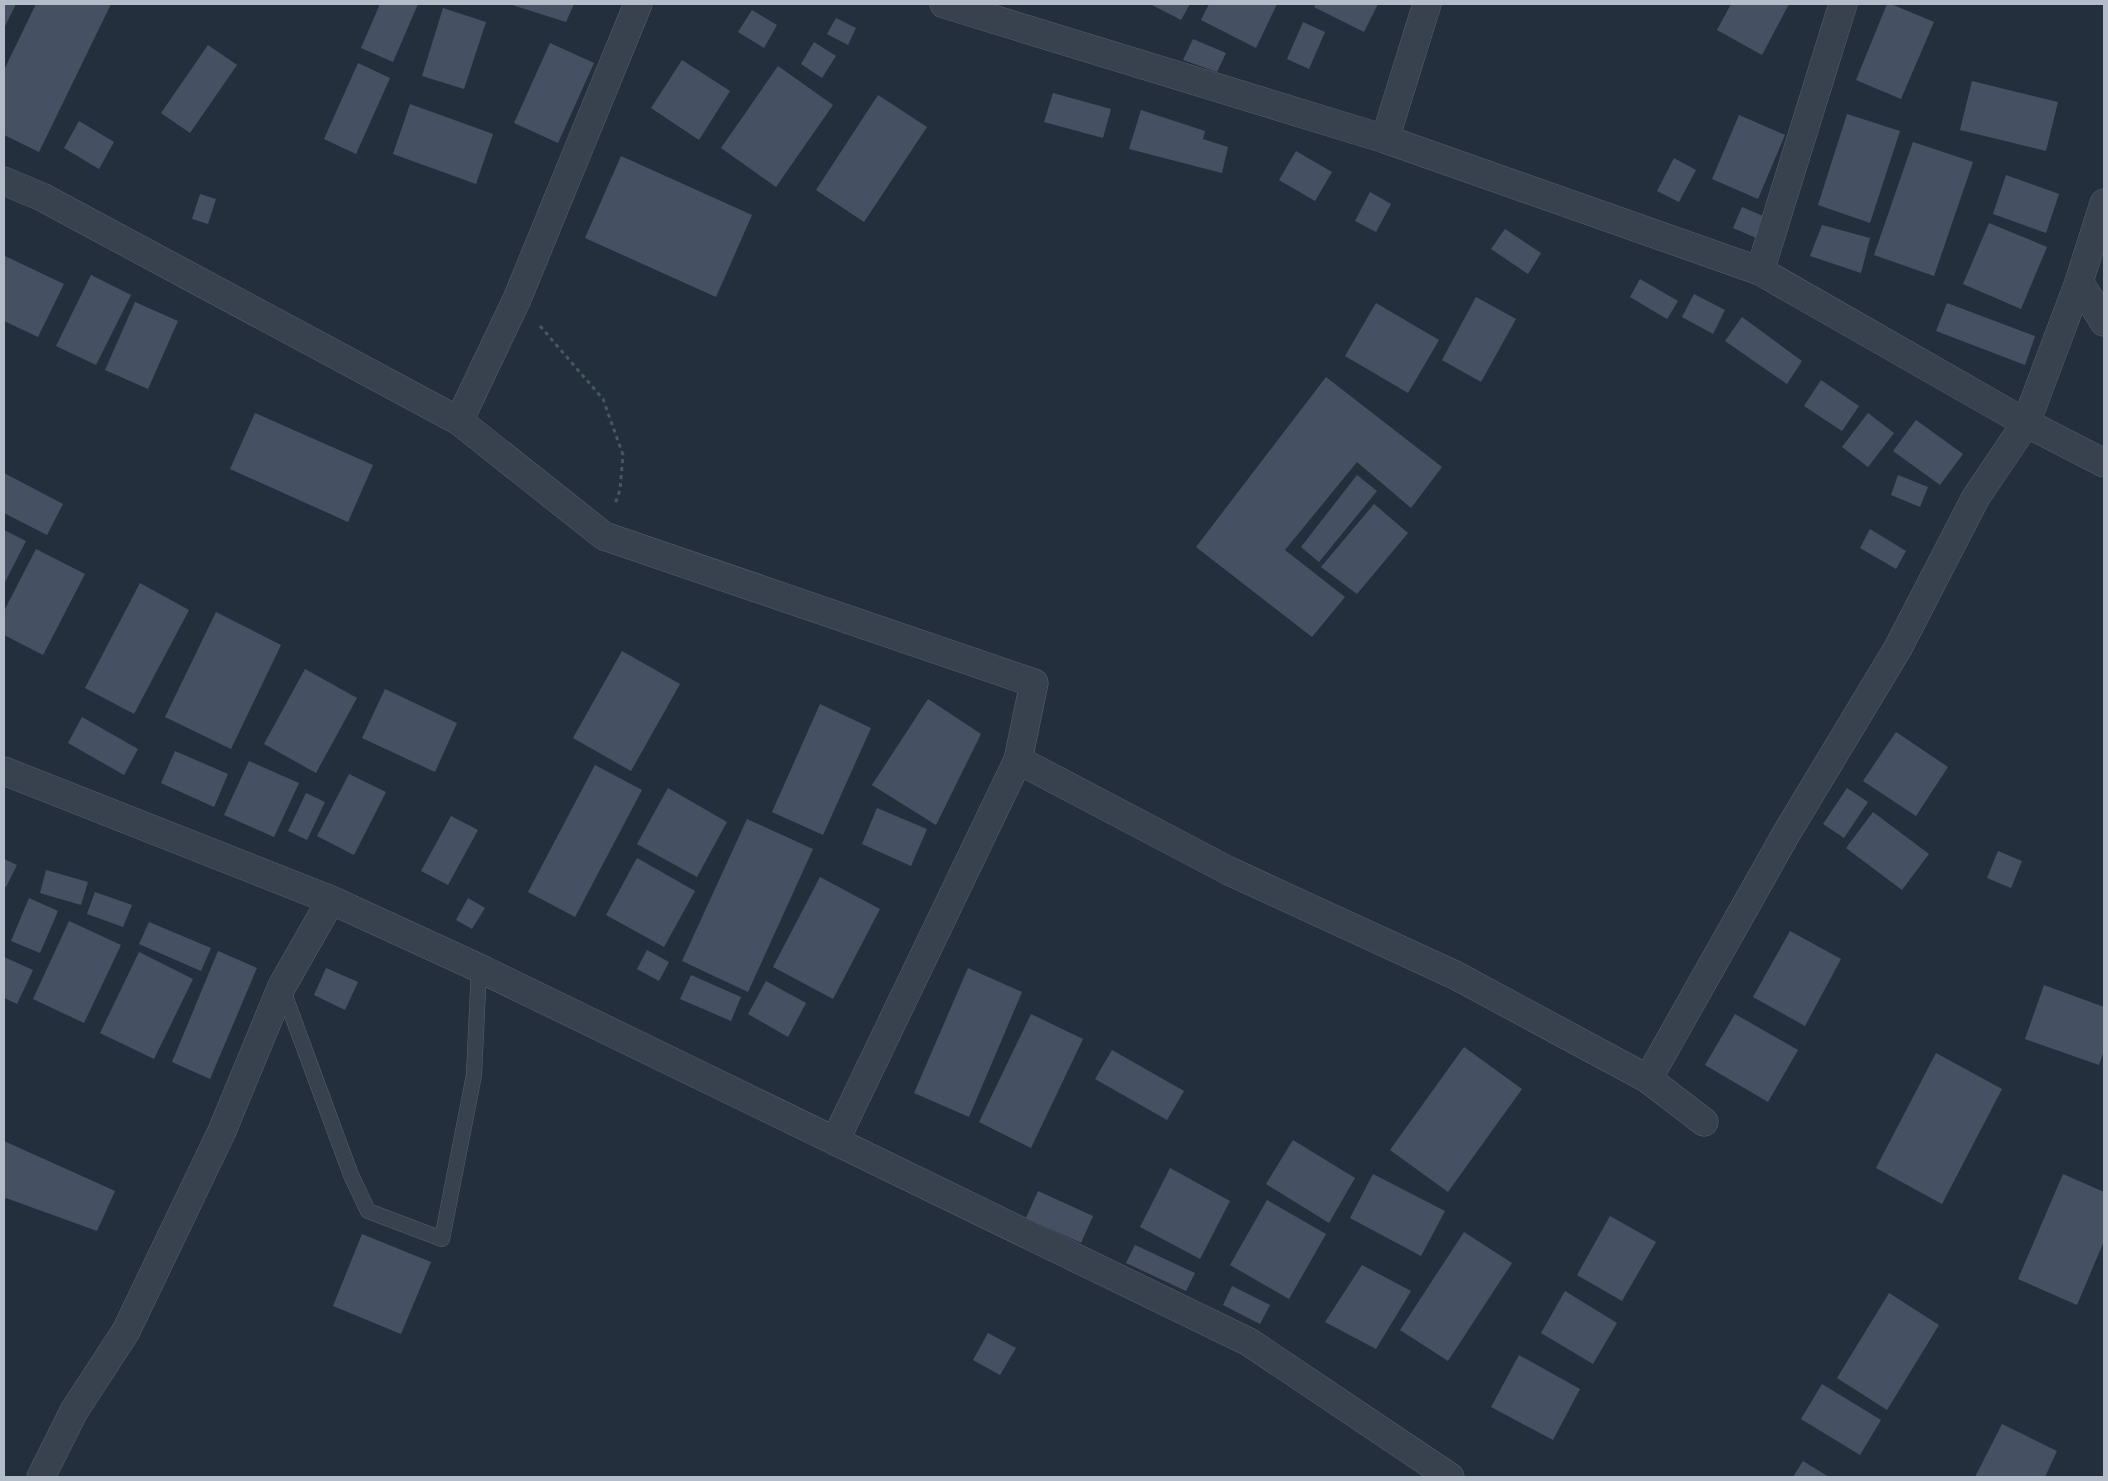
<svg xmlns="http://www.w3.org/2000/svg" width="2108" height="1481" font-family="Jost,sans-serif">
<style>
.building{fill:#455162}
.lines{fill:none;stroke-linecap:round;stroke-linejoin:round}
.service-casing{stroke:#565f6c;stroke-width:16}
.minor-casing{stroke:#565f6c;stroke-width:29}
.path{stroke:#44595c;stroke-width:3;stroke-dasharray:4 4;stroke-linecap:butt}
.service{stroke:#38414e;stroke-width:15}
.minor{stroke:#38414e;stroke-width:28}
</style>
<rect width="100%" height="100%" fill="#242f3e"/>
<!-- building -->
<g class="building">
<polygon points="4,4 16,4 4,28"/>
<polygon points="36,4 111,4 39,152 4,135 4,70"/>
<polygon points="380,4 418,4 393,62 361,48"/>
<polygon points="509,4 574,4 566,22"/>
<polygon points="1150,4 1190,4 1181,20"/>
<polygon points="1209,4 1277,4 1256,48 1201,20"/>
<polygon points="1316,4 1378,4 1364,32 1314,7"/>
<polygon points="1731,4 1789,4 1762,55 1717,30"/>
<polygon points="1887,4 1891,4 1934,22 1901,99 1856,80"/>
<polygon points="443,8 486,22 464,89 422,76"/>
<polygon points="752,10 777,25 764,48 738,32"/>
<polygon points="836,18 856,28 848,45 827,34"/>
<polygon points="1303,22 1325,32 1309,69 1287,59"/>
<polygon points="1193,39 1226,53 1217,72 1183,60"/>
<polygon points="814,42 836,56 822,78 801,64"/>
<polygon points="550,43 594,63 558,143 514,123"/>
<polygon points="208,45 237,65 190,133 161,113"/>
<polygon points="682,60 730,91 699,140 651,108"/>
<polygon points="358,63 390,78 356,154 324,139"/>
<polygon points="778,66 833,105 776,187 721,148"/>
<polygon points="1972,81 2058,102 2046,151 1960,130"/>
<polygon points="1053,93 1111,109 1103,138 1044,122"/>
<polygon points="878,95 927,127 864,222 816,190"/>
<polygon points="410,104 493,134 476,184 393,154"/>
<polygon points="1141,110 1205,131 1203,139 1228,147 1222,173 1129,149"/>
<polygon points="1847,114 1900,131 1870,223 1818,205"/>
<polygon points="1739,115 1785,135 1758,199 1712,179"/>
<polygon points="79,121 114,142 99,169 64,148"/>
<polygon points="1913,142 1973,162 1934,276 1874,255"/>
<polygon points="1296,151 1332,172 1315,201 1279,180"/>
<polygon points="621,156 752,215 716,297 585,238"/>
<polygon points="1674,158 1696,170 1679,202 1657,191"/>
<polygon points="2006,175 2059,194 2046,233 1993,214"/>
<polygon points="1370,192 1391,204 1376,232 1355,221"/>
<polygon points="200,194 216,199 208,224 192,219"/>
<polygon points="1742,207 1770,219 1761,240 1733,228"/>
<polygon points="1989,223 2047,247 2021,309 1963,284"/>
<polygon points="1822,225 1870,238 1861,273 1810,256"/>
<polygon points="1505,229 1541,253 1528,274 1491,249"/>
<polygon points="5,256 64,284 38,337 4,321"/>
<polygon points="91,275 131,295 96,365 56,346"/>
<polygon points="1640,279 1678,301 1667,319 1630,297"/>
<polygon points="1694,294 1725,310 1713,334 1682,317"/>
<polygon points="1476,297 1516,319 1481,382 1442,360"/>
<polygon points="135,302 178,321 148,389 105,370"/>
<polygon points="1376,303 1439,340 1408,393 1345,356"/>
<polygon points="1947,303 2035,336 2025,365 1936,331"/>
<polygon points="1742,317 1802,361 1787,384 1725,341"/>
<polygon points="1326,377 1442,467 1411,508 1357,462 1285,550 1345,597 1312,637 1196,547"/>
<polygon points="1821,380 1859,406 1842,431 1804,406"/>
<polygon points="255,413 373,465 348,522 230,469"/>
<polygon points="1868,413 1894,433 1868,467 1842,447"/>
<polygon points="1916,420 1963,454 1940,485 1893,451"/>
<polygon points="4,473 63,504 47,535 4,513"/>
<polygon points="1357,475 1377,491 1319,562 1301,547"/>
<polygon points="1898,475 1928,487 1920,507 1891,495"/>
<polygon points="1374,504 1408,533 1357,594 1321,567"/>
<polygon points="1870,529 1906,551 1896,569 1860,548"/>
<polygon points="4,530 26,541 4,584"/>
<polygon points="36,549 85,574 43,655 4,635 4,611"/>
<polygon points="140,583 189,610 134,714 85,688"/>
<polygon points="216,612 281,645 231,749 165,717"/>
<polygon points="622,651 680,684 631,771 573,738"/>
<polygon points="305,669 357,698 316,773 264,744"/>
<polygon points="385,689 457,723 435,772 362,738"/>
<polygon points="928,699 981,734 936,825 872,785"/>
<polygon points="820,704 871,728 823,835 772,812"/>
<polygon points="82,717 138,749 124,775 68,743"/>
<polygon points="1896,732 1948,767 1916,816 1863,781"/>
<polygon points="175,751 228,774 214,807 161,783"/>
<polygon points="249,761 299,783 274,837 224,815"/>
<polygon points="595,765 642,790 575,917 528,892"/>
<polygon points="349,774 386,792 354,855 317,836"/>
<polygon points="668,788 727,822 697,877 637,844"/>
<polygon points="1847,788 1868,802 1844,838 1823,824"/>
<polygon points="306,793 325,802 307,840 288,831"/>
<polygon points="877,808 927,829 911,866 862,844"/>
<polygon points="1873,812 1929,854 1902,890 1846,848"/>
<polygon points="451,816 478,830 448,885 421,871"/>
<polygon points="747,819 813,849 748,992 682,961"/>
<polygon points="1998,851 2022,861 2011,888 1987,878"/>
<polygon points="637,858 695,891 664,947 606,915"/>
<polygon points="4,859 17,865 6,887 4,886"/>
<polygon points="46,870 88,882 81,905 40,893"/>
<polygon points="820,877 880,909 833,999 773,967"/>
<polygon points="95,892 132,905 123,927 87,914"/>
<polygon points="29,898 58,911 40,953 11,941"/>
<polygon points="468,898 485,908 472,929 456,920"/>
<polygon points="69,921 121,945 84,1023 33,999"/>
<polygon points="149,922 211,948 201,971 139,944"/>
<polygon points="1790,931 1841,959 1805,1026 1753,997"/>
<polygon points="647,950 669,962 659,981 637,969"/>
<polygon points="218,951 257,968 210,1079 172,1062"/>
<polygon points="139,952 193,979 154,1059 100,1033"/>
<polygon points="4,957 33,970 17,1004 4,998"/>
<polygon points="326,968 358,982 345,1010 314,995"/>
<polygon points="968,968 1022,992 969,1117 914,1093"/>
<polygon points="691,975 741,997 731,1021 680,999"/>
<polygon points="766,981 806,1003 788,1037 748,1014"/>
<polygon points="2044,985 2104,1007 2104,1051 2099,1065 2025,1039"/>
<polygon points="1031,1014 1083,1039 1031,1148 979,1122"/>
<polygon points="1735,1014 1798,1050 1768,1102 1705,1065"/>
<polygon points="1464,1047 1522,1089 1448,1192 1390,1150"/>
<polygon points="1112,1050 1184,1091 1167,1120 1095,1079"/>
<polygon points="1936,1053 2002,1089 1942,1204 1876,1168"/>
<polygon points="1293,1140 1355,1178 1329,1223 1266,1184"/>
<polygon points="4,1141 115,1191 97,1231 6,1198 4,1202"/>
<polygon points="1170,1168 1230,1201 1200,1259 1140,1227"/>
<polygon points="1373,1174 1445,1211 1421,1256 1350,1218"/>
<polygon points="2063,1174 2104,1192 2104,1241 2077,1305 2018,1279"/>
<polygon points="1038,1191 1093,1216 1081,1243 1026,1218"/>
<polygon points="1267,1200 1326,1234 1289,1299 1230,1265"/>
<polygon points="1610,1216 1656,1242 1622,1301 1577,1275"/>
<polygon points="1464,1232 1512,1263 1448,1361 1400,1330"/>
<polygon points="362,1234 431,1262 401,1334 333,1306"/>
<polygon points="1135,1245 1195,1273 1186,1291 1126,1263"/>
<polygon points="1362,1265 1411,1291 1376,1349 1325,1322"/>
<polygon points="1232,1286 1270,1305 1260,1324 1223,1305"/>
<polygon points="1565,1291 1617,1323 1593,1364 1541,1333"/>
<polygon points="1889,1293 1939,1325 1887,1410 1837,1378"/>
<polygon points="988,1333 1016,1348 1000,1375 973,1360"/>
<polygon points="1519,1355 1580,1389 1553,1440 1491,1407"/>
<polygon points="1822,1384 1881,1420 1860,1455 1801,1419"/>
<polygon points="2002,1424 2057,1451 2045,1477 1975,1477"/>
<polygon points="1803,1461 1829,1477 1793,1477"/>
</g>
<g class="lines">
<defs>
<polyline id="service" points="282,988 351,1175 368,1211 442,1239 474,1075 479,968"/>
<g id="minor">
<polyline points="944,4 1385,139 1760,271 2026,423 2104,463"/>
<polyline points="1385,139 1427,4"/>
<polyline points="4,181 42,197 459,421 604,536 1034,683 1018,760 835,1141"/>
<polyline points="1760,271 1843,4"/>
<polyline points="2079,282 2104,322"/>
<polyline points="459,421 517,299 638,4"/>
<polyline points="1018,760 1229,871 1455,975 1648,1079 1704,1122"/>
<polyline points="4,771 331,900 479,968 1249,1342 1450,1477"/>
<polyline points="1648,1079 1786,834 1898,648 1976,497 2026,423 2079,282 2104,203"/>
<polyline points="41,1477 74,1411 126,1331 222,1131 282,986 331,900"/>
</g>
</defs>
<!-- service casing -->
<use href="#service" class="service-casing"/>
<!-- minor casing -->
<use href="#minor" class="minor-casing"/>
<!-- path -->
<polyline class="path" points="540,326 603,399 623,455 620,490 615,504"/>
<!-- service -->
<use href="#service" class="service"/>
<!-- minor -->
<use href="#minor" class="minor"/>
</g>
<!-- border -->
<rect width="2108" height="1481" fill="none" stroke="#b4bcc9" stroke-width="10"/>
</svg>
